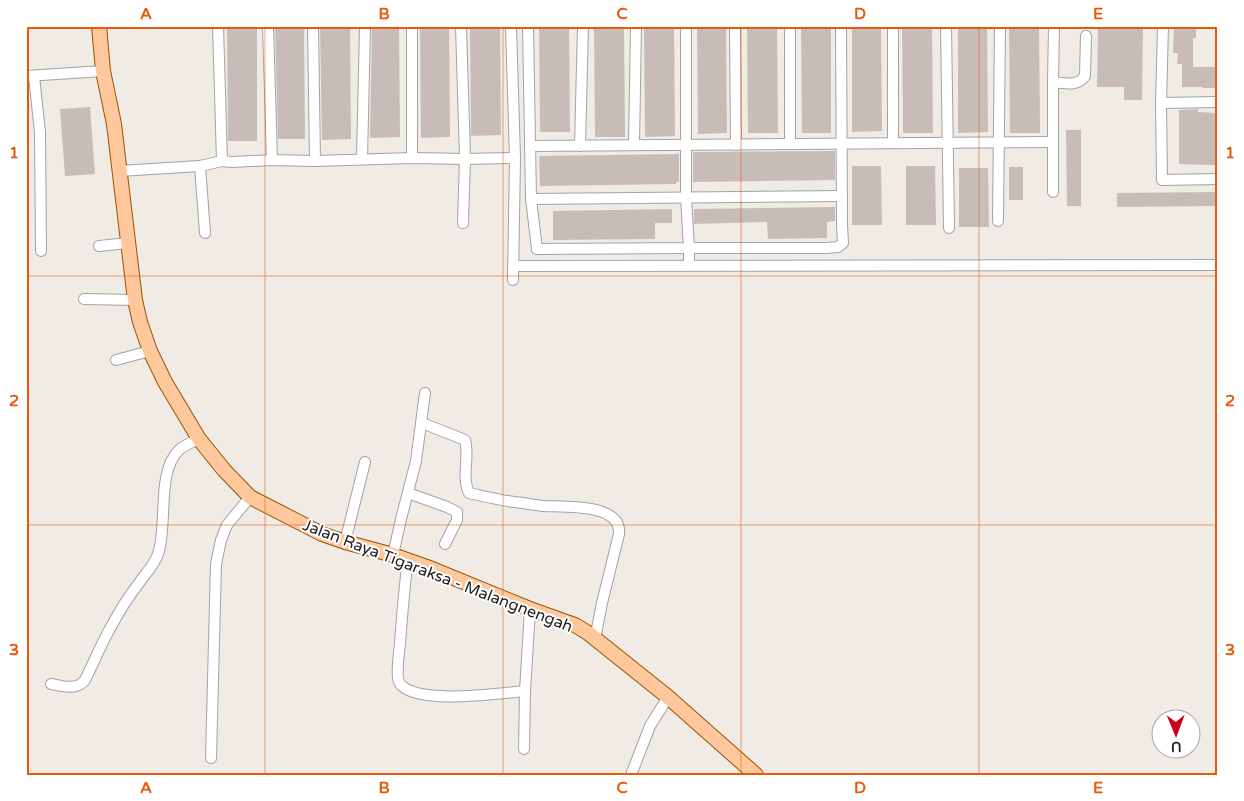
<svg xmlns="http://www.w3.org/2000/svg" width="1244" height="801" font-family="'Varela Round',sans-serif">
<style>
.building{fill:#c8bcb8}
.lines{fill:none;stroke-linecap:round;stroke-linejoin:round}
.minor-casing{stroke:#a3a3a3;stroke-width:12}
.major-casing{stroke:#995400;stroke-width:16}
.minor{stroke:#fff;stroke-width:10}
.major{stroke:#fec89c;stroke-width:14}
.grid{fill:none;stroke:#e8590c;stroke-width:1;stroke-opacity:0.55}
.labels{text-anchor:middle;stroke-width:4;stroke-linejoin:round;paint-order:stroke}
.street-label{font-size:16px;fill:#1f1f1f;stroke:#fff}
.neatline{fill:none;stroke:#e8590c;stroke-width:2}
.grid-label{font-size:16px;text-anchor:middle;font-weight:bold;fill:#e8590c}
</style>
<rect width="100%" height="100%" fill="#f0ebe5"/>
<!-- building -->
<g class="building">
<polygon points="227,26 257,26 257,141 228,141"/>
<polygon points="275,26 304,26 305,139 278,139"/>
<polygon points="320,26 350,26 351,139 322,140"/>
<polygon points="372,26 399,26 400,137 370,138"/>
<polygon points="420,26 449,26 450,137 421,138"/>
<polygon points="470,26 500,26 501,135 471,136"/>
<polygon points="539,26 569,26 570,132 540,132"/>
<polygon points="624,26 625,137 595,137 594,27"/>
<polygon points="674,26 675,136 645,137 644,27"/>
<polygon points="697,26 726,26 727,133 698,134"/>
<polygon points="747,26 777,26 778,133 748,133"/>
<polygon points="801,26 831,26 831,133 802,133"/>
<polygon points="852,26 881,26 882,131 852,132"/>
<polygon points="902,26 932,26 933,133 903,133"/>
<polygon points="958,26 987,26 988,132 958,133"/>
<polygon points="1009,26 1039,26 1040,133 1010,133"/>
<polygon points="1098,26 1143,26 1142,100 1124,100 1124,87 1097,87"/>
<polygon points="1174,26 1196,26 1196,38 1193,38 1193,67 1218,67 1218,88 1203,88 1203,87 1182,87 1182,64 1177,64 1178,53 1173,53"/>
<polygon points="90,107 95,174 65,176 60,109"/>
<polygon points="1198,109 1198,112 1215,113 1215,165 1179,164 1179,110"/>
<polygon points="1066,130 1081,130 1081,206 1067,206"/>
<polygon points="835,151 835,180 693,182 693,152"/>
<polygon points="679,154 679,182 676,182 676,184 540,186 539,156"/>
<polygon points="852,166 881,166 882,225 852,225"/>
<polygon points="906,166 935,166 936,225 906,225"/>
<rect x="1009" y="167" width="14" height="33"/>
<polygon points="959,168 988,168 989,227 959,227"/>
<polygon points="1218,192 1218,206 1117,207 1117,193"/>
<polygon points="835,207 835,221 827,222 827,238 768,239 767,222 694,224 694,209"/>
<polygon points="672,209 672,223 655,223 655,239 553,240 553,211"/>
</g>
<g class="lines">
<defs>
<g id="minor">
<polyline points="218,26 222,161 232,162 272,160 315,161 412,158 465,159 515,158"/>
<polyline points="268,26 272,160"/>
<polyline points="313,26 315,161"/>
<polyline points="412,26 412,158"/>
<polyline points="461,26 465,159 463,223"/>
<polyline points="511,26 515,158 513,280"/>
<polyline points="528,26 531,199 537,249 689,248 686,197 686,26"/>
<polyline points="735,26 736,145"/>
<polyline points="946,26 949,228"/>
<polyline points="1163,26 1161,103 1162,180 1218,179"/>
<polyline points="26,76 103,71"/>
<polyline points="34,76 40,132 41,251"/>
<path d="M1053,82c12,1 24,5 32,-6l1,-40"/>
<polyline points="1161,103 1218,102"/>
<polyline points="893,143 893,26"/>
<polyline points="790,144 790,26"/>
<polyline points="634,145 636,26"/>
<polyline points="530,146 1053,142"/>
<polyline points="580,146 583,26"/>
<polyline points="362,159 365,26"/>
<polyline points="200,166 205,233"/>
<polyline points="119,171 200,166 222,161"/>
<polyline points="1053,192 1053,82 1054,26"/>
<polyline points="531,199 842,196"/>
<polyline points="998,221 1000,26"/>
<polyline points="99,246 128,243"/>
<polyline points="689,265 689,248 826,248 838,247 843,243 842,224 841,26"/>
<polyline points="513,266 1218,265"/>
<polyline points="84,299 135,300"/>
<polyline points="116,360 150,351"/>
<path d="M422,423l43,17c5,17 -4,36 4,53 14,3 30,7 45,9 10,1 20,3 30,4 20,1 78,-3 75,28l-17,69 -7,36"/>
<polyline points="408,493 447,507 457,512 457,520 445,544"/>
<polyline points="345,542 365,462"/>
<polyline points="393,555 401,519 416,461 425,393"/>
<path d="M408,560c-4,28 -6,56 -8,84 -1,8 -3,27 -2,34 0,2 2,6 3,7 19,20 98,8 124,6"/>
<path d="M51,684c11,2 26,7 34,-4 9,-18 17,-38 27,-55 8,-15 17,-29 27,-42 6,-9 16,-19 19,-29 10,-28 -2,-82 21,-104 5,-5 14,-8 20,-11"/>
<polyline points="524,749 525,691 530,609"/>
<polyline points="211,758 216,564 221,540 227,525 250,497"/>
<polyline points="631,775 650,726 668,697"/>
</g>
<polyline id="major" points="99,26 103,71 114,124 135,300 140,322 150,351 165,382 199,439 224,470 250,497 322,534 345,542 393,555 427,567 530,609 575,625 588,633 668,697 756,775"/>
</defs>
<!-- minor casing -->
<use href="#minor" class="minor-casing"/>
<!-- major casing -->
<use href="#major" class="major-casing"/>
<!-- minor -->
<use href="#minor" class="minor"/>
<!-- major -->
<use href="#major" class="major"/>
</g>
<!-- grid -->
<path class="grid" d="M265,26v749M503,26v749M741,26v749M979,26v749M26,276h1192M26,525h1192"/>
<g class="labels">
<!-- street labels -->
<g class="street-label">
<text transform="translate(438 575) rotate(21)" y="6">Jalan Raya Tigaraksa - Malangnengah</text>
</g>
</g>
<!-- border -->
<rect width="1244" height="801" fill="none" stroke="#ffffff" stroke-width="55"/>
<!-- north arrow -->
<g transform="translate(1176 734) rotate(179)"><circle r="24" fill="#ffffff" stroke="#a5a5a5"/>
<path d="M0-4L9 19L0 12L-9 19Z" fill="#cd0019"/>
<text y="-8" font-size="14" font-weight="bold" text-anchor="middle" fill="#1f1f1f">U</text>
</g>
<rect x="28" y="28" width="1188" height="746" class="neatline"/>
<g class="grid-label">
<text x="146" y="19">A</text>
<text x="384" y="19">B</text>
<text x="622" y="19">C</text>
<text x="860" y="19">D</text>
<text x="1098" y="19">E</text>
<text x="14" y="158">1</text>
<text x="1230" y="158">1</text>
<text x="14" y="406">2</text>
<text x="1230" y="406">2</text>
<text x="14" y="655">3</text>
<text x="1230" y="655">3</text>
<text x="146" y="793">A</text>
<text x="384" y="793">B</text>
<text x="622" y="793">C</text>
<text x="860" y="793">D</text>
<text x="1098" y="793">E</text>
</g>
</svg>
